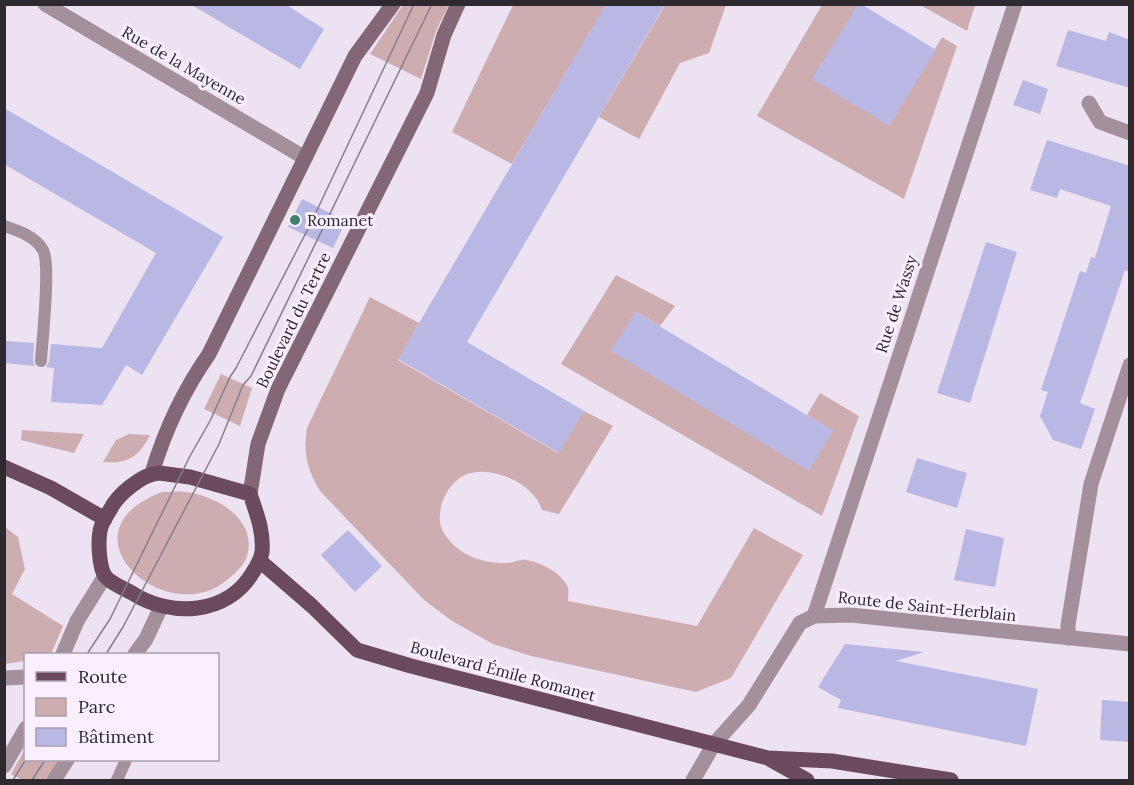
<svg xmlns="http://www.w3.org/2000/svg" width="1134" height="785" font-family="Lora,serif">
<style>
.green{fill:#ceadb0}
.building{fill:#b9b7e3}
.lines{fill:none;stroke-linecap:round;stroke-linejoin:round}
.service{stroke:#a4909b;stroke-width:12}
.minor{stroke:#a4909b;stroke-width:15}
.tertiary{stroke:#a4909b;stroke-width:15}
.secondary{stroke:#836777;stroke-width:15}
.primary{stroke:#6b4a5d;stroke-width:15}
.tram{stroke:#857e89;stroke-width:1.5}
.poi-dot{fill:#3e7f6e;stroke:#faefff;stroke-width:2}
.labels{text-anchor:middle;stroke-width:6;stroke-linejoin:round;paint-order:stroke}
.street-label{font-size:16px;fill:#2d292f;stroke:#faefff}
.poi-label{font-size:16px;fill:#2d292f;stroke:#faefff;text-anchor:start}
</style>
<rect width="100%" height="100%" fill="#ece2f2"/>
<!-- green -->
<g class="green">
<polygon points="403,5 449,5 436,31 421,79 370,54"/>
<polygon points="513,5 606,5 512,164 452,132"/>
<polygon points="665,5 726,5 709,53 680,63 639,139 599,117"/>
<polygon points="822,5 858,5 889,126 942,37 957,46 904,199 757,116"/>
<polygon points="920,5 975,5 967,31"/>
<polygon points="616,275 675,306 660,326 636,312 612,351 833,431 807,415 820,393 859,416 822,516 561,364"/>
<path d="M370,297l49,26 -21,37 160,93 26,-42 29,15 -54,88 -17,-4c-8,-27 -51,-46 -77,-35 -16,7 -27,29 -25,46 0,6 5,15 10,20 13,16 37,23 58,22 6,0 12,-4 18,-3 14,2 36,13 42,27 1,3 0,10 0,14l129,25 57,-98 49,27 -72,123 -35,14 -165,-36 -38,-12 -41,-23 -28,-21 -104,-109c-13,-21 -17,-39 -13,-63z"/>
<polygon points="221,374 252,388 240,426 204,409"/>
<polygon points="22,430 84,434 74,453 21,440"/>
<path d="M129,434l21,1c-11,22 -22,29 -47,27l13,-22z"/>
<path d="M162,492c8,0 16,-1 23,0 30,3 73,27 62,64 -3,10 -13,18 -20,24 -60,51 -172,-47 -65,-88z"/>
<polygon points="5,527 18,537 25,569 12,594 63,626 51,654 26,654 25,661 5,664"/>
<polygon points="25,749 26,760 58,760 45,780 22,780 11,774"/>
</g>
<!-- building -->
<g class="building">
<polygon points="190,4 285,4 324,29 300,69"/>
<polygon points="606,4 665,4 467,342 584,411 559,453 398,359"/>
<polygon points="858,4 861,4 936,50 889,126 812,79"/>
<polygon points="1068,30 1106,41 1109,32 1130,40 1130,88 1056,66"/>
<polygon points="1023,80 1048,89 1040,114 1013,105"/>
<polygon points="4,108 223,237 142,375 126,365 102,405 51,402 54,368 46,367 49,362 51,344 102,348 156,253 4,164"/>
<polygon points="1047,140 1130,166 1130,272 1125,270 1080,403 1095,409 1081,449 1053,440 1040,416 1048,392 1041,390 1080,271 1086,273 1091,257 1095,258 1111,206 1060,189 1057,198 1030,190"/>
<polygon points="302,199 346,221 333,248 288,227"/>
<polygon points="986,242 1017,252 970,403 937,393"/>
<polygon points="636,312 833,431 809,471 611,351"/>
<polygon points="4,341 34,343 33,360 35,366 4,363"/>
<polygon points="917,458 967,473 957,508 906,492"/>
<polygon points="966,529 1004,538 995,587 954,580"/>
<polygon points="348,530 382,566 355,592 321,555"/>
<polygon points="845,644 924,652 896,661 1038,689 1026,746 838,708 841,700 818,687"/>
<polygon points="1102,700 1130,702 1130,742 1100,740"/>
</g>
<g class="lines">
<!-- service -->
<g class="service">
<path d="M4,226c15,5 31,10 39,24 8,14 -1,91 -2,111"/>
<polyline points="117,780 126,760"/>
</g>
<!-- minor -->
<g class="minor">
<polyline points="45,4 305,158"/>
<polyline points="1089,103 1100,122 1130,133"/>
<polyline points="814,616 1015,4"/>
<polyline points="1068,638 1068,625 1091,484 1130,365"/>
<polyline points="4,678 26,677"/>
<polyline points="693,780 714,744 749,705 800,623 814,616 851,615 1130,644"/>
</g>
<!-- tertiary -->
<g class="tertiary">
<polyline points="63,654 77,621 105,576"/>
<polyline points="135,654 146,639 161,607"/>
<polyline points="4,766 26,728"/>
<polyline points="54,780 67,760"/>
</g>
<!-- secondary -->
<g class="secondary">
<path d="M152,473c13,-43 31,-82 57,-119l146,-298 38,-52"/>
<polyline points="250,494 258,444 278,389 427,93 444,35 458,4"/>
</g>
<!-- primary -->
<g class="primary">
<polyline points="4,467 51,488 105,519"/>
<path d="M159,473l31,4 60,17c6,18 14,37 12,58 -1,8 -5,14 -9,20 -25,43 -82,46 -121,21 -8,-5 -21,-9 -27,-17 -6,-9 -7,-34 -5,-45 1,-7 6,-15 10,-21 7,-15 32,-36 49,-37z"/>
<polyline points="260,561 312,606 357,650 411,666 768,758 832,761 951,780"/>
<polyline points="771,760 807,780"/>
</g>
<!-- tram -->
<g class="tram">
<polyline points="87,654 110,619 190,456 210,421 230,377 236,368 311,223 414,4"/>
<polyline points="106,654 123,627 219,444 243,385 251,376 432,4"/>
<polyline points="13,780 26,759"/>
<polyline points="32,780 45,760"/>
</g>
</g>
<!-- markers -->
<circle class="poi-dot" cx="295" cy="220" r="6"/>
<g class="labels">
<!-- street labels -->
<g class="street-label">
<text transform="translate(184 65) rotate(30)" y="6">Rue de la Mayenne</text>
<text transform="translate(896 304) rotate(-72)" y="6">Rue de Wassy</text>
<text transform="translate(293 320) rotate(-64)" y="6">Boulevard du Tertre</text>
<text transform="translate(927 606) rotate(6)" y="6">Route de Saint-Herblain</text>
<text transform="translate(503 671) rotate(15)" y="6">Boulevard Émile Romanet</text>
</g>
<!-- poi labels -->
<g class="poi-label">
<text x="307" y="226">Romanet</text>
</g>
</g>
<!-- border -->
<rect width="1134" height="785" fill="none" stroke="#2d292f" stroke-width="12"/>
<!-- legend -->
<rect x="24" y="653" width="195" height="108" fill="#faefff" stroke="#a8a0ac" stroke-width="1.5"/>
<rect x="36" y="672" width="30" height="9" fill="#6b4a5d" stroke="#a8a0ac" stroke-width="1.5"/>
<text x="78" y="683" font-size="18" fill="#2d292f">Route</text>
<rect x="36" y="698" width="30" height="18" fill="#ceadb0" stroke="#a8a0ac" stroke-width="1.5"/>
<text x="78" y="713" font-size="18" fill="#2d292f">Parc</text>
<rect x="36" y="728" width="30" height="18" fill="#b9b7e3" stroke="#a8a0ac" stroke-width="1.5"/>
<text x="78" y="743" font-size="18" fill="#2d292f">Bâtiment</text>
</svg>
